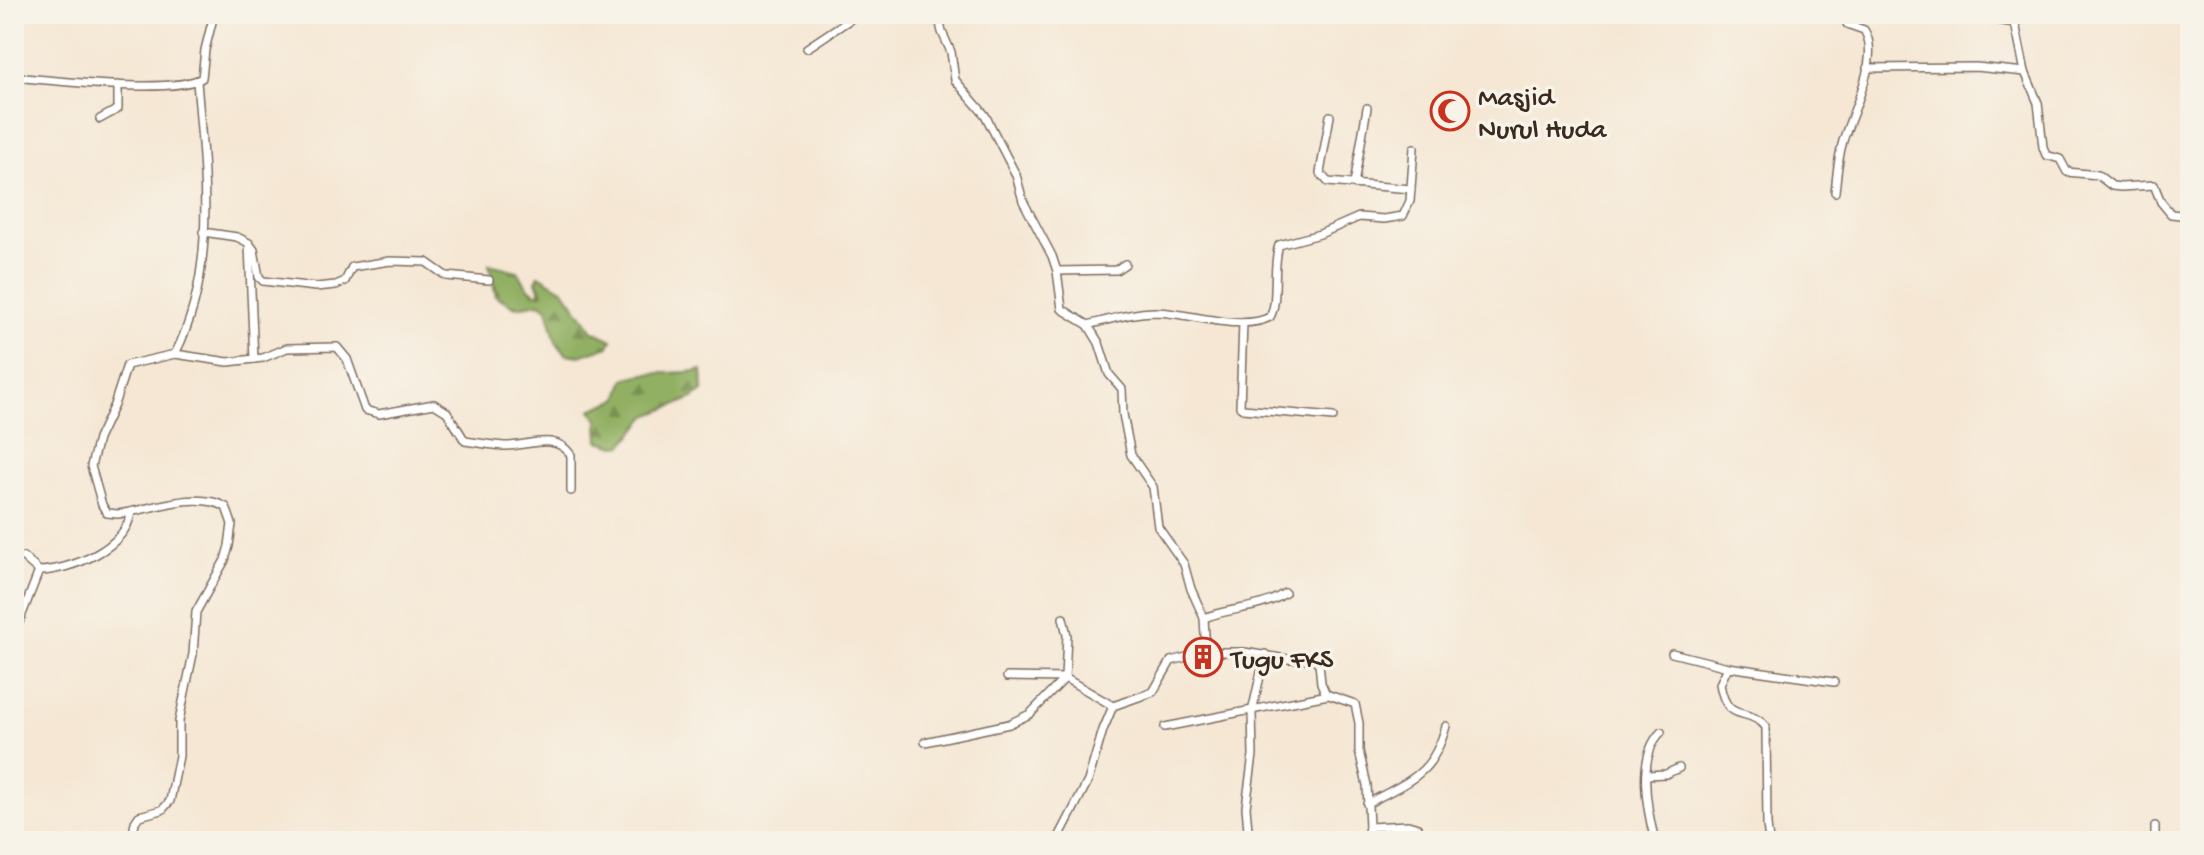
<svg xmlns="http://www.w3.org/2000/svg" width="2204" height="855" font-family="'Gochi Hand',sans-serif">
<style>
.forest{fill:url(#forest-firs);stroke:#666d40;stroke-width:2}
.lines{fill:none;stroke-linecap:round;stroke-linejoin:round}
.minor-casing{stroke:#7c6c5e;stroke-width:10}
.minor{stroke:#fff;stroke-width:7}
.labels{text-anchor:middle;stroke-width:7;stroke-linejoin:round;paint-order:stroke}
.poi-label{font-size:28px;fill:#3b2a1e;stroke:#f7f3e8;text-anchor:start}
</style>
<defs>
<pattern id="forest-firs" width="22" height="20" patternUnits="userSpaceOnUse" patternTransform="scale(2)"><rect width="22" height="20" fill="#92b063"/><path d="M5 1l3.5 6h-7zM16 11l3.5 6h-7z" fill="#788f51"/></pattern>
</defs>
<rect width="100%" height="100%" fill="#f7f3e8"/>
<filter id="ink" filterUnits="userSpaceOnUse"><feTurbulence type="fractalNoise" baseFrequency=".0125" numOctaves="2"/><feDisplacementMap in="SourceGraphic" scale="16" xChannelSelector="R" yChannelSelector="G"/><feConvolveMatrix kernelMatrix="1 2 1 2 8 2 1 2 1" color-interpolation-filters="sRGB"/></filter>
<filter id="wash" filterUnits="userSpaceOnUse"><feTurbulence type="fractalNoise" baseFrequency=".006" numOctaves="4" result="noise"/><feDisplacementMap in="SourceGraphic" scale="32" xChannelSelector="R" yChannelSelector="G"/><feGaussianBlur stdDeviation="1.8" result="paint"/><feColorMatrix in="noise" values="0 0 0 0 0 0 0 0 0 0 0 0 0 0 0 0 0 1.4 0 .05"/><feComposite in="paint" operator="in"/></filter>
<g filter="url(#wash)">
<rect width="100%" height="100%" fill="#f5e7d4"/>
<!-- forest -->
<g class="forest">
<path d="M489,264l29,7c6,10 10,21 23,23l-5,-13 3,-6 25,15 29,41 19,9 -3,6 -29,10 -14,-2 -10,-12 -9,-34 -7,-5 -24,4 -20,-11z"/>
<path d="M702,370l1,21 -12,8 -44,17 -24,29 -7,1 -17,-5 -1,-21 -7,-10 27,-11 7,-20c25,-10 52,-3 77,-9z"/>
</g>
</g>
<g filter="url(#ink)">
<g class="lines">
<defs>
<g id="minor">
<polyline points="938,14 942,32 951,52 955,80 985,115 1016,175 1023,201 1052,256 1057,271 1062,309 1088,325 1099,343 1109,374 1122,389 1123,414 1131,455 1153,487 1158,527 1184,564 1191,589 1204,618 1206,652 1171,661 1153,692 1113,706 1103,730 1088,781 1057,841"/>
<polyline points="1982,14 1990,19 2015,23 2025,72 2038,103 2043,147 2046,155 2060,159 2067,172 2098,175 2112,186 2121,187 2154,185 2161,202 2171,214 2190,216"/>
<polyline points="807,48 858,14"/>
<polyline points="1867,68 1976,67 2025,72"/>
<path d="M14,77c39,3 157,18 188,1l3,-28 9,-36"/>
<polyline points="1330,116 1320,173 1328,182 1411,189"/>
<polyline points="100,119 118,109 118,85"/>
<polyline points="1354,184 1367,108"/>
<path d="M1835,192c2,-17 3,-35 8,-51 8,-27 39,-84 21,-111l-17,-6 -1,-10"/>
<polyline points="203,232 237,237 249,243 254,250 259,277 263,281 316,287 336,285 345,281 352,267 390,261 426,262 446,276 489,280"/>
<polyline points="249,246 254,359"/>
<polyline points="1057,271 1116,270 1125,264"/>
<polyline points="1243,323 1240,407 1243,409 1333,417"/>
<path d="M1088,325c23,-6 46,-13 69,-13 33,1 84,20 113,5 9,-15 2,-51 9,-72l41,-11 39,-17 25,2 19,-3 7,-15 4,-53"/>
<path d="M175,354c43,-83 29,-183 22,-273"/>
<path d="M23,557l16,14c31,-1 87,-22 92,-59"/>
<path d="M1204,618c27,-11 56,-8 81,-25"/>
<polyline points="14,635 39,571"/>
<polyline points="1206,652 1244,652 1287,659 1314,659 1319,663 1321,683 1326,694 1355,704 1359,723 1359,751 1367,785 1369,827 1366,841"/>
<polyline points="1672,653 1728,667 1834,682"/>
<path d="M1728,667l-8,17c7,42 28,21 46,43l1,98 2,16"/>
<polyline points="1007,677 1065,678 1113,706"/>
<polyline points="1165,727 1328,695"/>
<polyline points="925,742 1009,724 1030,714 1065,678 1067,635 1063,618"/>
<polyline points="1646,775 1666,774 1679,768"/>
<path d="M1367,804c42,-24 65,-27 79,-78"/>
<polyline points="2155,826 2155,841"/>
<polyline points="1369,827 1408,825 1418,828"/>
<path d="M132,841l3,-19 4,-6 23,-6 8,-9 9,-45v-35l14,-67 3,-42 29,-52 4,-14 3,-22 -6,-17c-30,-17 -76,3 -108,7l-11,-1 -5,-8 -11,-39 7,-27 16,-34 13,-40 48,-11 53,8 35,-4 24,-10 50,-1 10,12 18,51 14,4 55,-10 13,8 18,29c13,2 26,4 39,5 22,1 51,-15 67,9v36"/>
<polyline points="1249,841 1246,807 1253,755 1252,712 1265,654"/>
<path d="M1655,841c-8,-31 -19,-84 6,-109"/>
</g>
</defs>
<!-- minor casing -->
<use href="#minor" class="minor-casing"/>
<!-- minor -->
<use href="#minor" class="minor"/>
</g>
</g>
<!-- icons -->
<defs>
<symbol id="mosque-ring" viewBox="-11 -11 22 22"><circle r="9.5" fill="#f7f3e8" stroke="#c8321e" stroke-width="1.5"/><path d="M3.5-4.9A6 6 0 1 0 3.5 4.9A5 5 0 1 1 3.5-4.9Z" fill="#c8321e"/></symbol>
<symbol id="building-ring" viewBox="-11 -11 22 22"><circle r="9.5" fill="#f7f3e8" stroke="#c8321e" stroke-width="1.5"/><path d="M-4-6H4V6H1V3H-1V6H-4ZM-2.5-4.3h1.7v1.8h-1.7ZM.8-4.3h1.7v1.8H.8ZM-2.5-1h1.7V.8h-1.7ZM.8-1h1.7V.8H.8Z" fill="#c8321e"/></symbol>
</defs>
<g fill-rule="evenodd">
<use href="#mosque-ring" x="1428" y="89" width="44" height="44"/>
<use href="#building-ring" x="1181" y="635" width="44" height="44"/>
</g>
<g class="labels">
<!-- poi labels -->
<g class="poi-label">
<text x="1478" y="105">Masjid<tspan x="1478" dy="32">Nurul Huda</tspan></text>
<text x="1231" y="667">Tugu FKS</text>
</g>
</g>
<!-- margin -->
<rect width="2204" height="855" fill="none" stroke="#f7f3e8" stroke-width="48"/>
</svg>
